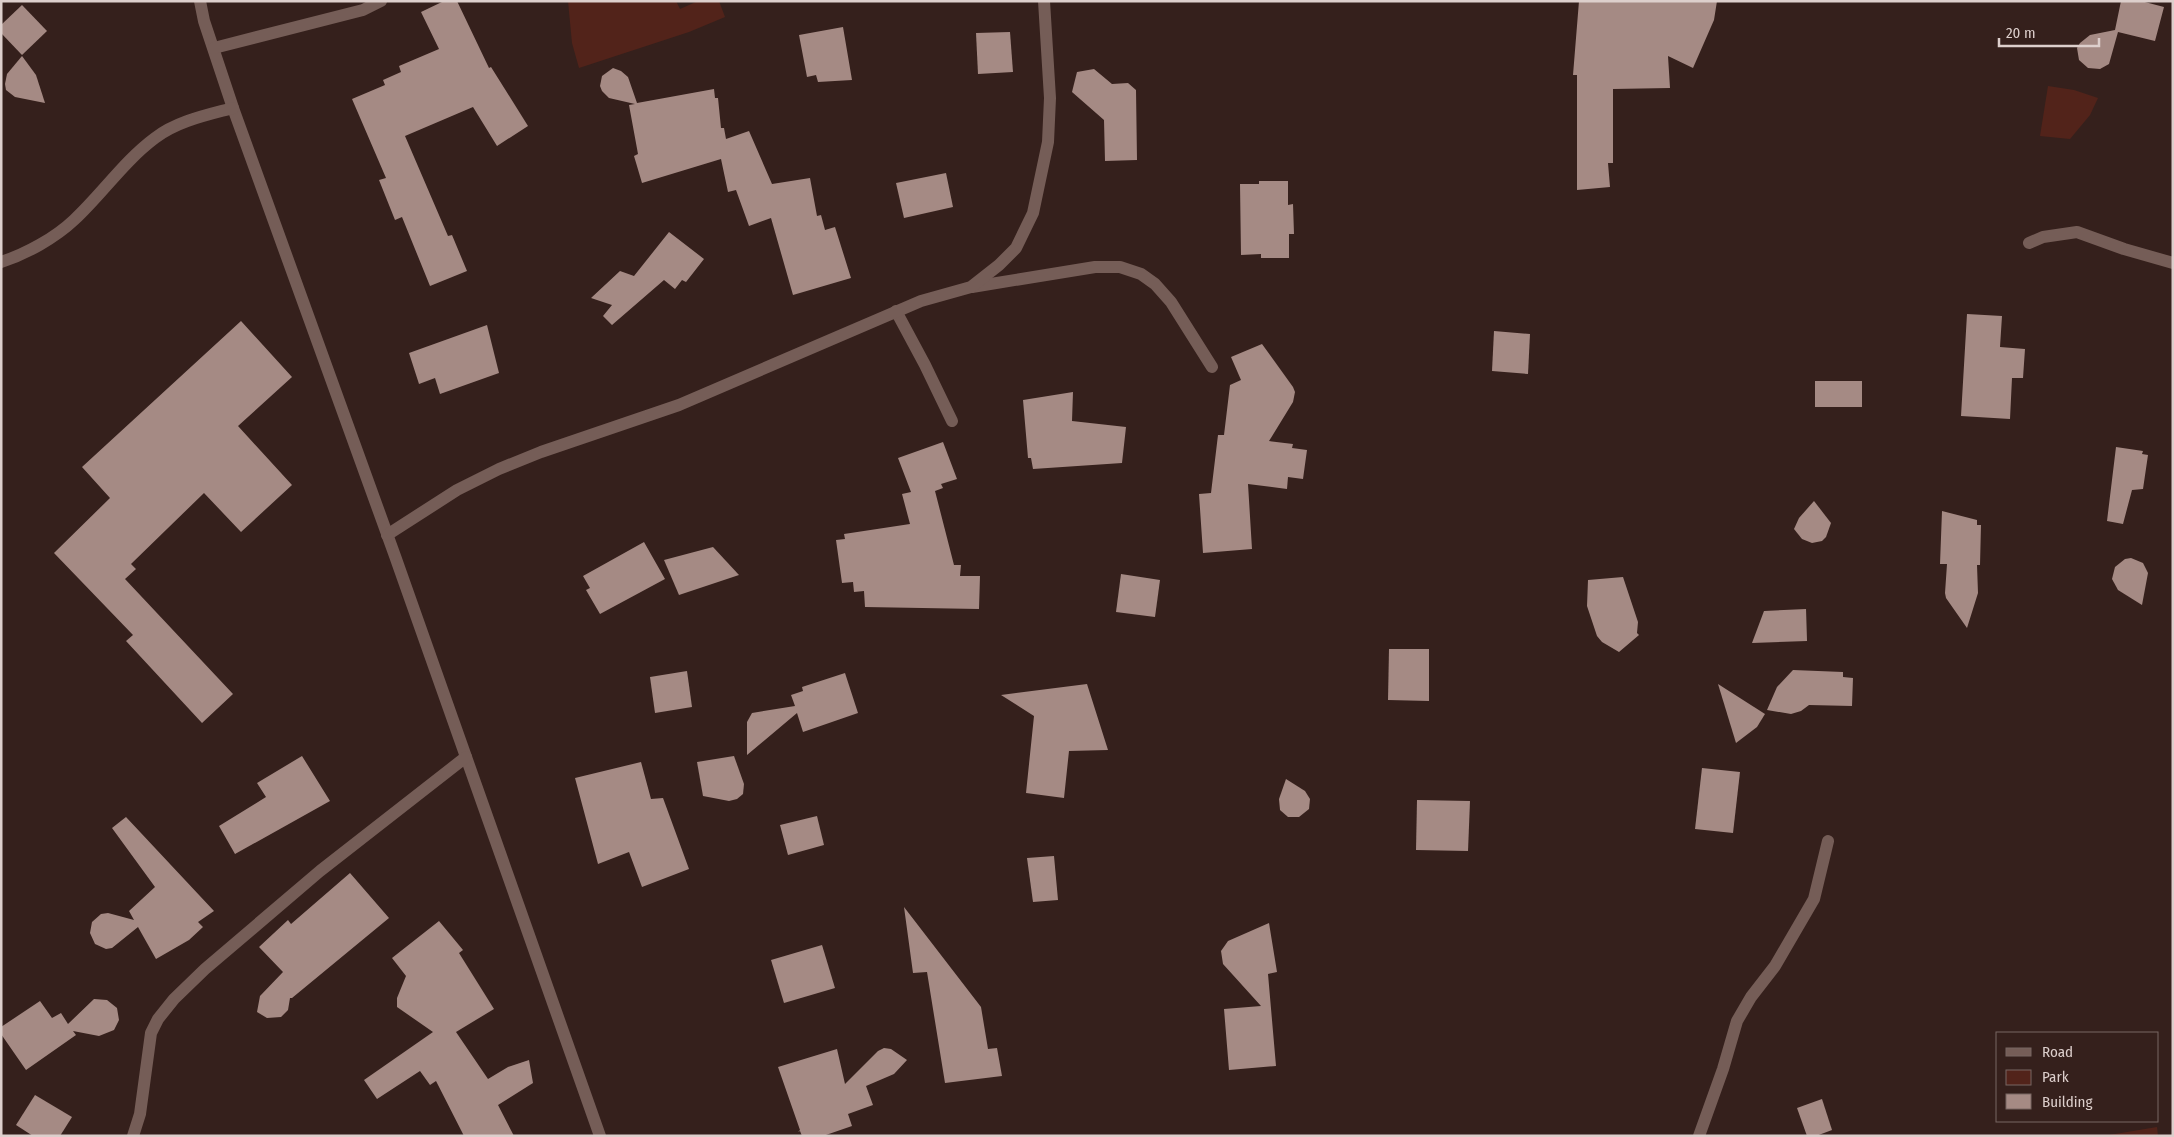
<svg xmlns="http://www.w3.org/2000/svg" width="2174" height="1137" font-family="'Fira Sans Condensed',sans-serif">
<style>
.green{fill:#52231a}
.building{fill:#a58a84}
.lines{fill:none;stroke-linecap:round;stroke-linejoin:round}
.minor{stroke:#755d57;stroke-width:12}
</style>
<rect width="100%" height="100%" fill="#35201c"/>
<!-- green -->
<g class="green">
<polygon points="568,1 676,1 680,9 698,1 719,1 725,17 689,32 579,68 572,43"/>
<polygon points="2048,86 2074,90 2098,98 2090,115 2070,139 2040,136"/>
<polygon points="2157,1127 2158,1136 2103,1136"/>
</g>
<!-- building -->
<g class="building">
<polygon points="444,1 457,1 489,68 491,67 528,126 497,146 473,107 405,136 448,236 452,235 467,271 430,286 402,217 395,220 379,180 386,178 352,99 385,85 383,80 401,72 399,66 439,49 421,12"/>
<polygon points="1579,1 1717,1 1714,20 1693,68 1668,56 1670,88 1613,89 1613,163 1608,163 1610,187 1577,190 1577,75 1573,75"/>
<polygon points="2121,1 2141,1 2164,7 2155,41 2118,32 2109,64 2100,69 2088,68 2079,60 2077,48 2080,43 2090,35 2115,30"/>
<polygon points="22,5 47,31 22,55 1,33 1,25"/>
<polygon points="843,27 852,80 818,82 816,75 807,77 799,35"/>
<polygon points="1010,32 1013,72 978,74 976,33"/>
<polygon points="22,56 36,75 45,103 15,97 6,90 5,84 7,74"/>
<polygon points="613,68 621,71 628,77 637,103 714,89 715,98 718,98 721,128 724,128 726,139 749,131 772,184 810,178 817,216 821,215 825,230 835,227 851,278 793,295 771,218 749,226 736,190 728,192 721,159 642,183 634,156 638,154 629,105 635,104 609,98 602,91 600,86 602,76"/>
<polygon points="1094,69 1112,84 1128,83 1136,90 1137,160 1105,161 1104,120 1072,92 1077,72"/>
<polygon points="946,173 953,207 904,218 896,183"/>
<polygon points="1259,181 1288,181 1288,205 1293,204 1294,234 1289,234 1289,258 1261,258 1261,254 1241,255 1240,184 1259,184"/>
<polygon points="669,232 704,259 686,282 682,280 675,289 664,280 612,325 603,316 612,305 591,298 620,271 634,276"/>
<polygon points="1967,314 2002,316 2000,347 2025,349 2023,378 2012,378 2010,419 1961,416"/>
<polygon points="241,321 292,377 238,426 292,485 241,532 204,493 131,564 136,569 125,579 233,694 202,723 126,641 133,635 54,553 110,498 82,467"/>
<polygon points="487,325 499,373 440,394 435,378 419,384 409,353"/>
<polygon points="1494,331 1530,334 1528,374 1492,371"/>
<polygon points="1262,344 1293,387 1295,392 1293,402 1269,441 1293,444 1292,448 1307,450 1303,479 1288,477 1287,489 1248,484 1252,549 1203,553 1199,494 1211,493 1218,435 1224,435 1230,385 1241,380 1231,357"/>
<rect x="1815" y="381" width="47" height="26"/>
<polygon points="1073,392 1072,421 1126,427 1122,463 1033,469 1031,458 1028,458 1023,400"/>
<polygon points="943,442 957,479 941,484 943,488 935,491 954,565 961,565 960,576 980,576 979,609 865,607 864,591 854,592 853,582 842,583 836,540 845,539 844,534 910,524 902,494 911,492 898,458"/>
<polygon points="2116,447 2143,451 2142,454 2148,455 2143,489 2132,490 2123,524 2107,521"/>
<polygon points="1814,501 1831,523 1826,537 1822,541 1812,543 1802,539 1794,529 1799,518"/>
<polygon points="1942,511 1977,520 1977,525 1981,525 1980,565 1977,565 1978,593 1967,628 1946,598 1945,593 1947,564 1940,564"/>
<polygon points="644,542 665,579 600,614 586,590 590,588 583,576"/>
<polygon points="713,547 739,575 679,595 664,560"/>
<polygon points="2131,558 2143,563 2148,573 2142,605 2118,590 2112,579 2115,567 2125,559"/>
<polygon points="1121,574 1160,580 1155,617 1116,612"/>
<polygon points="1623,577 1638,622 1637,633 1639,635 1619,652 1602,642 1597,636 1587,606 1588,580"/>
<polygon points="1806,609 1807,641 1752,643 1764,611"/>
<polygon points="1389,649 1429,649 1429,701 1388,700"/>
<polygon points="1793,670 1843,672 1843,677 1853,678 1852,706 1809,705 1801,711 1791,714 1767,710 1777,687"/>
<polygon points="687,671 692,707 655,713 650,677"/>
<polygon points="845,673 858,713 803,732 797,713 747,755 747,722 752,713 795,706 791,695 803,691 802,687"/>
<polygon points="1087,684 1108,750 1069,751 1064,798 1026,793 1034,716 1001,695"/>
<polygon points="1718,684 1765,714 1757,727 1736,743"/>
<polygon points="302,756 330,801 235,854 219,826 266,797 257,783"/>
<polygon points="734,756 744,784 743,794 737,799 729,801 703,796 697,762"/>
<polygon points="641,762 651,799 663,798 689,869 642,887 629,852 598,864 575,778"/>
<polygon points="1702,768 1740,772 1733,833 1695,829"/>
<polygon points="1286,779 1305,791 1310,799 1309,809 1299,817 1288,817 1280,810 1279,799"/>
<polygon points="1417,800 1470,801 1468,851 1416,850"/>
<polygon points="817,816 824,845 788,855 780,825"/>
<polygon points="126,817 214,911 198,922 203,927 189,940 156,959 138,927 112,948 106,949 95,944 90,933 92,922 101,914 108,913 134,920 129,911 155,887 112,828"/>
<polygon points="1054,856 1058,900 1033,902 1027,858"/>
<polygon points="350,873 389,918 292,998 290,998 288,1010 281,1017 267,1018 257,1012 260,996 283,972 259,947 288,920 291,924"/>
<polygon points="904,907 981,1007 988,1049 997,1048 1002,1076 945,1083 927,972 913,973"/>
<polygon points="439,921 463,950 459,953 494,1009 456,1032 488,1079 508,1067 529,1060 533,1083 498,1105 514,1136 464,1136 436,1081 430,1085 420,1071 377,1099 364,1080 433,1032 397,1007 397,998 406,976 392,958"/>
<polygon points="1269,923 1277,972 1268,974 1276,1066 1229,1070 1224,1009 1261,1006 1223,964 1221,951 1228,941"/>
<polygon points="822,945 835,988 784,1003 771,960"/>
<polygon points="94,999 107,1000 117,1008 119,1020 114,1030 99,1036 73,1031 76,1035 26,1070 1,1034 1,1027 40,1001 52,1018 61,1013 68,1024"/>
<polygon points="884,1048 891,1049 907,1060 894,1074 866,1086 873,1105 848,1114 852,1126 823,1136 802,1136 800,1131 798,1132 800,1130 778,1067 837,1049 845,1084 878,1051"/>
<polygon points="35,1095 72,1117 60,1136 33,1136 16,1125"/>
<polygon points="1822,1099 1832,1130 1816,1136 1807,1136 1797,1108"/>
</g>
<g class="lines">
<!-- minor -->
<g class="minor">
<polyline points="200,1 204,21 233,108 395,556 600,1136"/>
<polyline points="214,48 363,10 381,1"/>
<polyline points="2029,243 2043,237 2077,232 2124,249 2173,263"/>
<path d="M1,262c25,-8 54,-24 73,-42 28,-26 50,-59 81,-82 22,-17 52,-23 78,-30"/>
<polyline points="972,287 1095,267 1120,267 1141,274 1155,284 1171,302 1212,367"/>
<polyline points="896,311 925,365 952,421"/>
<polyline points="387,535 457,490 499,469 541,452 679,405 921,301 971,287 999,265 1016,248 1033,213 1048,142 1050,98 1044,1"/>
<polyline points="133,1136 140,1114 151,1033 158,1019 174,999 205,969 320,871 466,757"/>
<polyline points="1699,1136 1723,1069 1737,1021 1751,997 1775,966 1814,899 1828,841"/>
</g>
</g>
<!-- border -->
<rect width="2174" height="1137" fill="none" stroke="#ddcfcc" stroke-width="5"/>
<!-- legend -->
<rect x="1996" y="1032" width="162" height="90" fill="#35201c" stroke="#786662"/>
<rect x="2006" y="1048" width="25" height="8" fill="#755d57" stroke="#786662"/>
<text x="2042" y="1057" font-size="15" fill="#ddcfcc">Road</text>
<rect x="2006" y="1070" width="25" height="15" fill="#52231a" stroke="#786662"/>
<text x="2042" y="1082" font-size="15" fill="#ddcfcc">Park</text>
<rect x="2006" y="1094" width="25" height="15" fill="#a58a84" stroke="#786662"/>
<text x="2042" y="1107" font-size="15" fill="#ddcfcc">Building</text>
<!-- scale -->
<path d="M1999 38v8h100v-8" fill="none" stroke="#ddcfcc" stroke-width="2.5"/>
<text x="2006" y="38" font-size="15" fill="#ddcfcc" stroke="#35201c" stroke-width="4" paint-order="stroke">20 m</text>
</svg>
